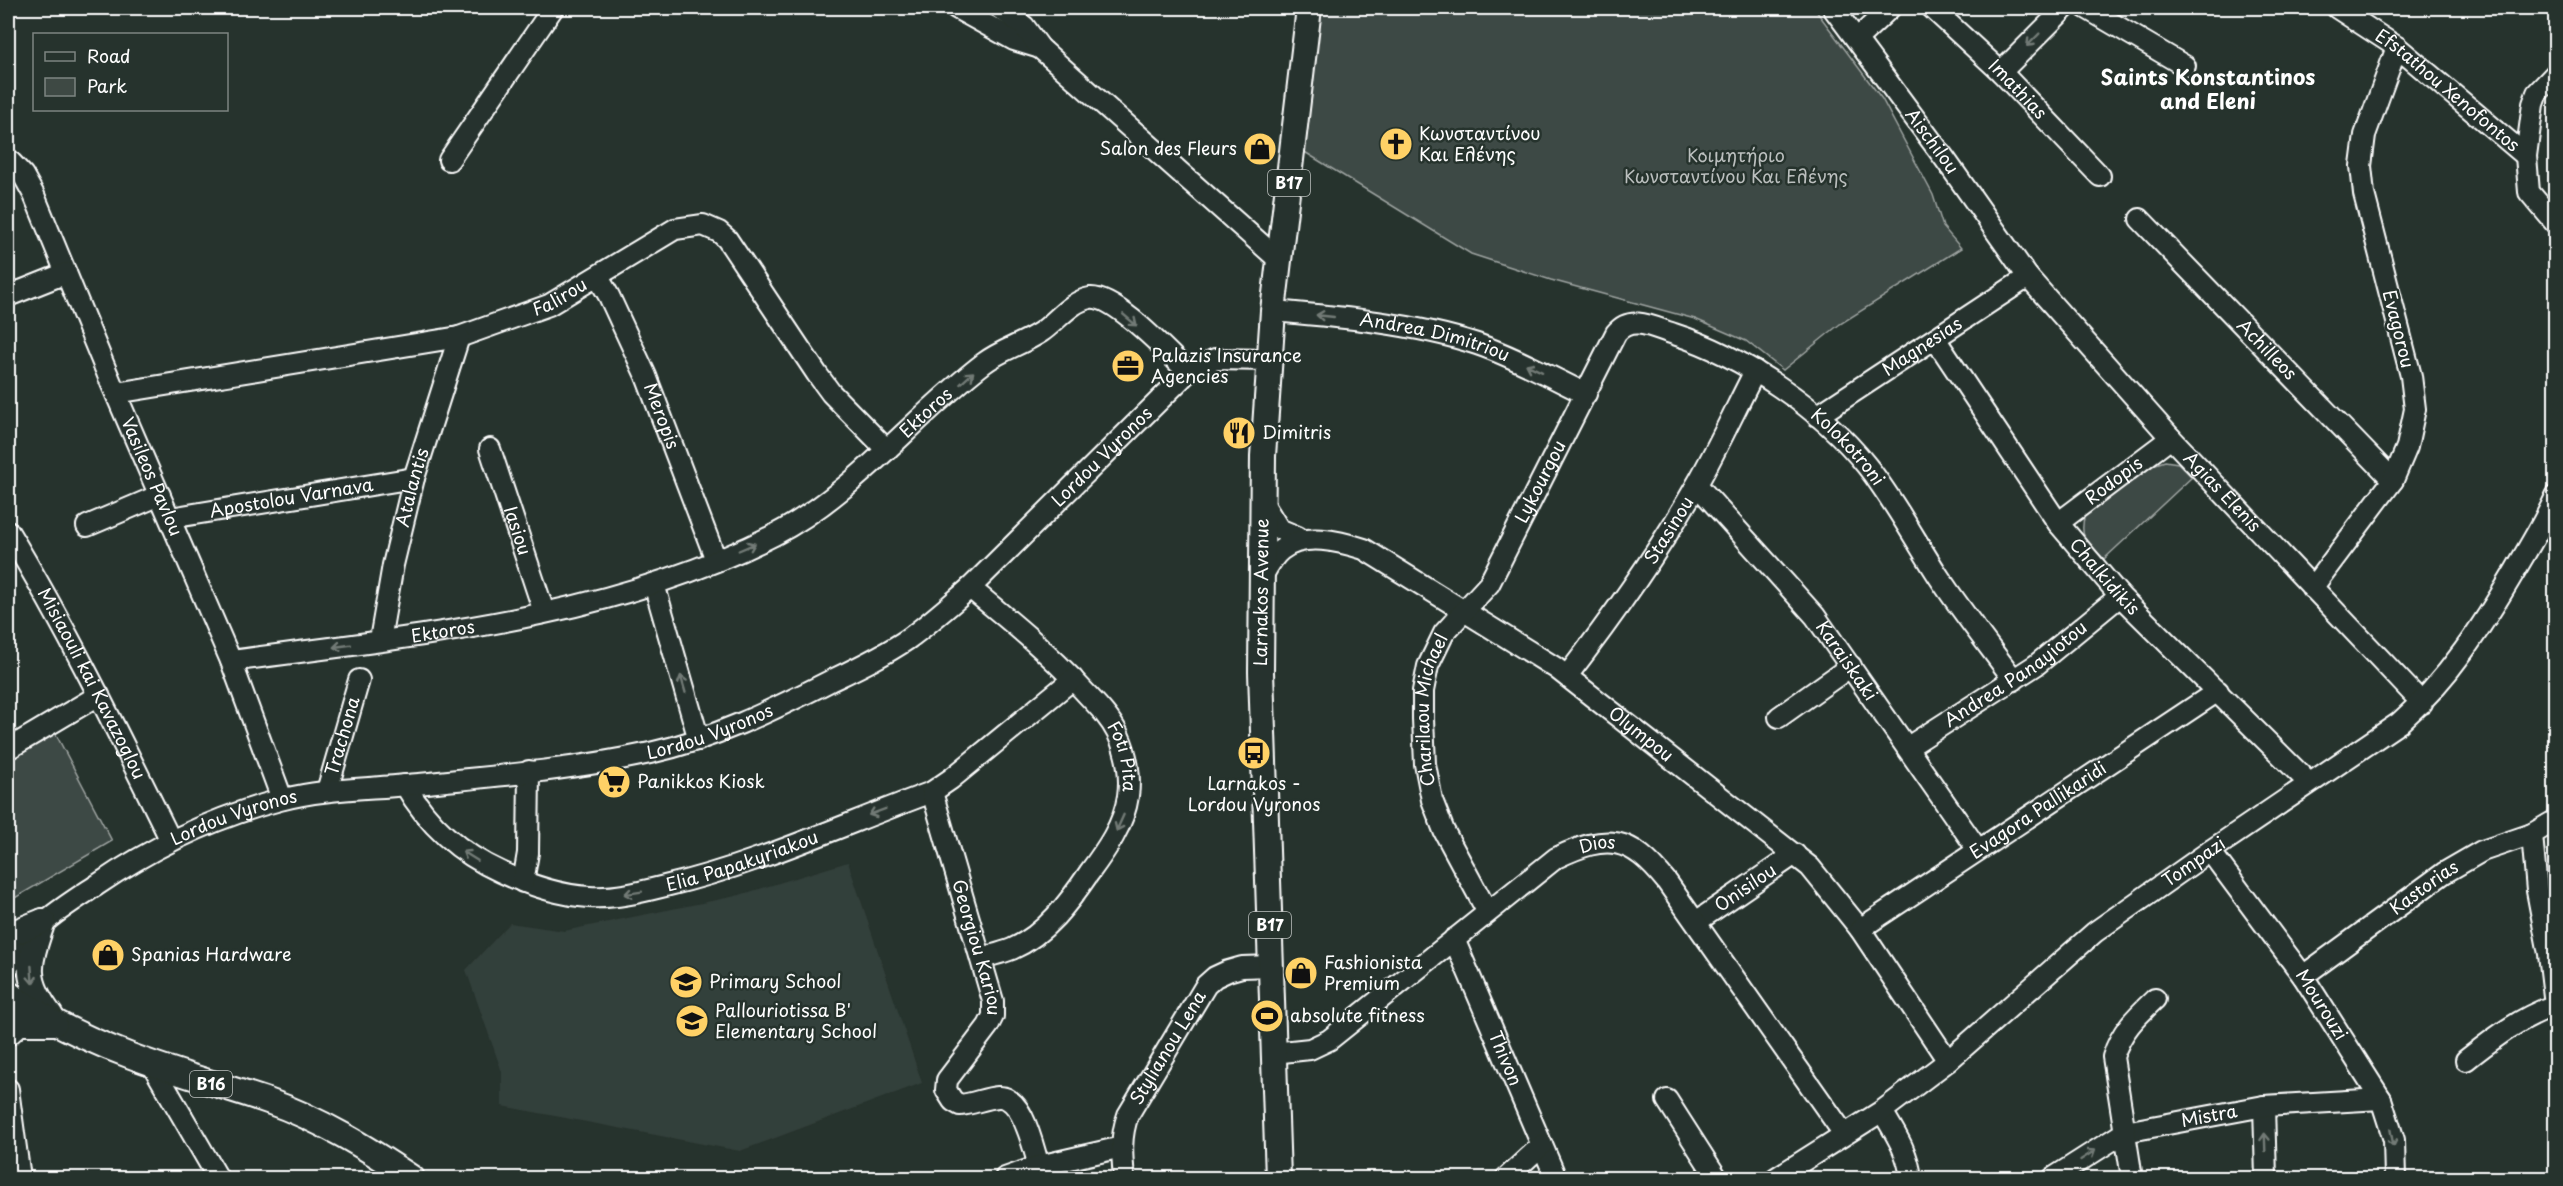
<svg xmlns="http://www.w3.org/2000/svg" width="2563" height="1186" font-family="'Playpen Sans',sans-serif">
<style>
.built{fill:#333f3a}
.green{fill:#3e4944;stroke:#9ea4a2;stroke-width:1.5}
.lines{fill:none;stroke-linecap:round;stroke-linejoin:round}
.minor-casing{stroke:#fff;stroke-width:24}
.major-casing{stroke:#fff;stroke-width:28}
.minor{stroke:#26332d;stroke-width:20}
.major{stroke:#26332d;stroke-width:24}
.oneway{stroke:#727a76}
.labels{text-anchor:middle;stroke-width:5;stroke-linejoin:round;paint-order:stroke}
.shield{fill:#26332d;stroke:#bec2c0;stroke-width:1.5}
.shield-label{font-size:16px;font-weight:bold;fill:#fff}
.street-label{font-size:18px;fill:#fff;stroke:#26332d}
.poi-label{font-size:18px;fill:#fff;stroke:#26332d;text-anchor:start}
.park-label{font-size:18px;fill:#bbbfbe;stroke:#26332d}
.quarter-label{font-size:21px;font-weight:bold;fill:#fff;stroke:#26332d}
</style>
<rect width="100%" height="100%" fill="#26332d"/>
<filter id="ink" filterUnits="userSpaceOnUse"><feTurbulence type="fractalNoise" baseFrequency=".0167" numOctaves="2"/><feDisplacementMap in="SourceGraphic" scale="12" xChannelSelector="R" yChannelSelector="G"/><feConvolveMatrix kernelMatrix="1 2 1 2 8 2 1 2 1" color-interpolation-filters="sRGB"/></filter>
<g filter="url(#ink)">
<!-- built -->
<polygon class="built" points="848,862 922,1083 740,1151 502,1106 502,1072 466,970 510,923 564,931 736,896"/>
<!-- green -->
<g class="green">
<polygon points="1319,8 1814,8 1882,99 1933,195 1943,227 1961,248 1840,324 1783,370 1746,341 1695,319 1551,280 1471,254 1303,151"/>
<path d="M2165,461l13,2 14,14 -88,82c-16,-16 -26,-20 -19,-45l71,-50z"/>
<polygon points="51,725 112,841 8,902 8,751"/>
</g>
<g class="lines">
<defs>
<g id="minor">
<polyline points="956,8 1014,40 1040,48"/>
<polyline points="999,8 1024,26 1040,48 1279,260"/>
<path id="s1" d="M1833,8l112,151 83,118 143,161 251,265"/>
<path id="s2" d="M1932,8l69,64 99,104"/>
<polyline points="2086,8 2185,66"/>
<path id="s3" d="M2337,8l60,39 129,109"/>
<polyline points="1857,39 1890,8"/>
<polyline points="2001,72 2065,8"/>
<polyline points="2556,73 2537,93 2533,104 2526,156 2529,192 2556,224"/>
<path id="s4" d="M8,159l15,16 11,20 78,190 119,276 51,138"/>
<polyline points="449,160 553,8"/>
<path id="s5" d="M2140,219l253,261"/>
<path id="s6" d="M598,277l11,19 37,80 70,184"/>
<polyline points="8,296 66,273"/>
<path id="s7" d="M1273,311c68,6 139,12 204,33 38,13 74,33 109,50"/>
<path id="s8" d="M1936,340l122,183 62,73 189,187"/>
<path id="s9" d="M116,393l343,-56 90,-32 126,-76 28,-4 16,7 8,7 90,135 14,19 56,57"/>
<path id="s10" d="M1817,416l211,-139"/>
<path id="s11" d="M490,449l54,163"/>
<path id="s12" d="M1697,485l118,131 163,234"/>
<polyline points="1263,503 1279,529 1298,537"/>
<path id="s13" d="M170,518l244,-40"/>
<path id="s14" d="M2058,523l113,-85"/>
<polyline points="87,526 160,495"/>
<path id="s15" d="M8,531c60,99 111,204 162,308"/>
<path id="s16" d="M1262,577c5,-9 10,-20 19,-27 23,-18 58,-9 83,-1l192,119 254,199 50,62 88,132"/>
<polyline points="654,584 699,740"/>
<path id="s17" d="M970,588c39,32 77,63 111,100 14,15 28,28 37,46 9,19 13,42 10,62 -4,29 -22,54 -39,77 -19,28 -44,62 -77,76 -10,4 -20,6 -30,9"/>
<polyline points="2312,588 2393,480 2407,447 2415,409 2411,376 2364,194 2361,166 2365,135 2397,47"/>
<path id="s18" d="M380,640l13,-75 21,-87 45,-141"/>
<path id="s19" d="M231,661c183,-25 375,-41 543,-126 80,-41 139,-118 210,-172 17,-13 39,-19 57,-31 15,-10 30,-31 49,-34 25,-3 79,56 98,74"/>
<path id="s20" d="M1567,676c47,-61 91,-123 129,-190 21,-37 39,-76 59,-115"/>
<polyline points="1779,717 1851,666"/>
<path id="s21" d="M1908,747l128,-82 84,-69"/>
<polyline points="8,749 99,695"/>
<path id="s22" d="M405,785c23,40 54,68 96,87 28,13 57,23 88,25 25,2 52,-5 76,-11 91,-21 179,-62 267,-94l19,-13 122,-100"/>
<path id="s23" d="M327,791l32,-111"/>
<path id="s24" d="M932,792l61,209v15l-5,10 -41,54 -1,10 7,11 7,4c13,-1 25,-7 38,-8 25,-2 35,51 41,69"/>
<polyline points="2532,834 2537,891 2549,954 2556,1013"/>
<path id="s25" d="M2210,851l93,125 78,123 13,41 1,38"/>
<polyline points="523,882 528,853 529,771"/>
<path id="s26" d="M1487,911l-43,-80 -12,-31 -7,-36 -2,-45v-28l5,-25 16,-33 45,-49 127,-251c15,-19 39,-5 58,1 69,22 148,75 193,132 27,34 48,74 72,111 23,35 50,69 75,103"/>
<path id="s27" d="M1696,922l99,-68"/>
<path id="s28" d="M1860,929l358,-238"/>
<path id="s29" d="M1454,939l102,239"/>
<path id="s30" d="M8,967c23,-41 51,-57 89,-82 57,-39 115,-67 183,-85 41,-11 84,-11 127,-15 80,-8 165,-15 243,-32 63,-14 121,-42 178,-71 27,-13 55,-26 80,-43 22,-16 42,-34 62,-51l218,-216 27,-13 53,1"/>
<path id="s31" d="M2303,976l141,-103 38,-22 50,-17 24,-14"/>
<path id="s32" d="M1273,1053l37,-4 19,-9 227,-182c52,-25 74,-22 111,24l177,252"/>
<path d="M2466,1060c28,-22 54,-42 87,-54"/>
<polyline points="153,1066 218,1178"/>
<polyline points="8,1089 20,1178"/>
<polyline points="1667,1100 1717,1178"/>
<polyline points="2264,1106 2266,1178"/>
<path d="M1882,1111c13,22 26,41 29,67"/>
<polyline points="1005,1178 1039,1166 1122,1147"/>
<path id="s33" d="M1124,1178c-2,-22 -4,-41 4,-63l78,-130 9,-8 13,-6 14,-4 30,-1"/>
<polyline points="1506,1178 1542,1145"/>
<path id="s34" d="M1776,1178l106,-67 66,-50 147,-129 115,-81 189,-128c49,-43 84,-98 117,-154 14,-24 29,-48 40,-73"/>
<path id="s35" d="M2053,1178l72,-46 139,-26 117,-7"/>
<path d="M2132,1178l-19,-121c8,-26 23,-40 42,-58"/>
</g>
<g id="major">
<path d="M43,921c-14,42 -21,57 8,95"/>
<polyline points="8,935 43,921"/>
<path d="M8,993c11,9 25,16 38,24 73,41 144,58 222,84 52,18 99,47 144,77"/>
<polyline points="8,1033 19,1023 55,1023"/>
<path id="s36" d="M1278,1178l-17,-506 2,-216 10,-145 36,-303"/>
</g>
</defs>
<!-- minor casing -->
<use href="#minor" class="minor-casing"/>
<!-- major casing -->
<use href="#major" class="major-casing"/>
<!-- minor -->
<use href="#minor" class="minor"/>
<!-- major -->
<use href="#major" class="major"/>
</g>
<!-- one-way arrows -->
<defs><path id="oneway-shaft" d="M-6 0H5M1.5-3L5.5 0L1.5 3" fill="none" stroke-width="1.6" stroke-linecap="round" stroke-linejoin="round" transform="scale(1.5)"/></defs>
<g class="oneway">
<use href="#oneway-shaft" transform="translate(2033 40) rotate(135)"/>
<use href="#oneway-shaft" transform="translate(1325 316) rotate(-174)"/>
<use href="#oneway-shaft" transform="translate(1130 320) rotate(40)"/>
<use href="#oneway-shaft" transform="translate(1534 368) rotate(-155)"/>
<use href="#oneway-shaft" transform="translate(967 378) rotate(-42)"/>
<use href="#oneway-shaft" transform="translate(747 547) rotate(-23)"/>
<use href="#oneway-shaft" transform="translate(342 646) rotate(172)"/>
<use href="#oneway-shaft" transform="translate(683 684) rotate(-106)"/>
<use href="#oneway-shaft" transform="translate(877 812) rotate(160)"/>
<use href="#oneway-shaft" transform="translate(1120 823) rotate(114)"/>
<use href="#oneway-shaft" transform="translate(470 856) rotate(-148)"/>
<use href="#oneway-shaft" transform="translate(633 893) rotate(171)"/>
<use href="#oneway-shaft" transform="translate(32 975) rotate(86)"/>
<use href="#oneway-shaft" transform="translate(2392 1138) rotate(79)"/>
<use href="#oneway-shaft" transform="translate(2265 1142) rotate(-92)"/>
<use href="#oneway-shaft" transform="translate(2088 1155) rotate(-33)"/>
</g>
</g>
<!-- icons -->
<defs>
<symbol id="church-disc" viewBox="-11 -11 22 22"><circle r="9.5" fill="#ffd166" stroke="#26332d"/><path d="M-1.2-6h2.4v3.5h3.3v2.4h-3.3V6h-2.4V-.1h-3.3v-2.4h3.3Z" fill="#111"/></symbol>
<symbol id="shop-disc" viewBox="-11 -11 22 22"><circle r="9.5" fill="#ffd166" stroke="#26332d"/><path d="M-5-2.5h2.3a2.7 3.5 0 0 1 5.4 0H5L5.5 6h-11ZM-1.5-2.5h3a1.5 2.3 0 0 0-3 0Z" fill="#111"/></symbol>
<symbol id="office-disc" viewBox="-11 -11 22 22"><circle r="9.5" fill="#ffd166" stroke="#26332d"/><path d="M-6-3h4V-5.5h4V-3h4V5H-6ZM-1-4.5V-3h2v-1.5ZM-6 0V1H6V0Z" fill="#111"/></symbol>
<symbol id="restaurant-disc" viewBox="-11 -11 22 22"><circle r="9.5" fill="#ffd166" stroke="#26332d"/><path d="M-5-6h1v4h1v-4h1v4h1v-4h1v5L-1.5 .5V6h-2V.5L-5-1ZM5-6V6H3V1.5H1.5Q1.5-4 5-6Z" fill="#111"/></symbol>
<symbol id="bus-disc" viewBox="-11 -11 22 22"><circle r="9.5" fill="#ffd166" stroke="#26332d"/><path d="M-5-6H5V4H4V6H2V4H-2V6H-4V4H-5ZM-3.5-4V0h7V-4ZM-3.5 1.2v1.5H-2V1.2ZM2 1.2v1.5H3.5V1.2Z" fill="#111"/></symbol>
<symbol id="supermarket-disc" viewBox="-11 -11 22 22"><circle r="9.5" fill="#ffd166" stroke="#26332d"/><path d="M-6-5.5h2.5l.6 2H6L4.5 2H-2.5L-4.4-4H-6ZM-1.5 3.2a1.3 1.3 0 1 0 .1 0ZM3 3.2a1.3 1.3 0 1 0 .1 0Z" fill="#111"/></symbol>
<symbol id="school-disc" viewBox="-11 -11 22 22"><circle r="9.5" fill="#ffd166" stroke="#26332d"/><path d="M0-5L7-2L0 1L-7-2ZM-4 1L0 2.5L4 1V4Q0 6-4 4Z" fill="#111"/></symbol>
<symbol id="stadium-disc" viewBox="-11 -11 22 22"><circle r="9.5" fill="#ffd166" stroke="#26332d"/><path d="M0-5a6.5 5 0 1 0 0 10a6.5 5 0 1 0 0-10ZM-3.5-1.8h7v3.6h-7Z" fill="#111"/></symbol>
</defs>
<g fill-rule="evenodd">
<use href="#church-disc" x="1377" y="125" width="38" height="38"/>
<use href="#shop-disc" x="1241" y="130" width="38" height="38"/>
<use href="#office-disc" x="1109" y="347" width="38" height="38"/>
<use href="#restaurant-disc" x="1220" y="414" width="38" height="38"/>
<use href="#bus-disc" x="1235" y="734" width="38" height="38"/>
<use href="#supermarket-disc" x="595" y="763" width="38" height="38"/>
<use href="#shop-disc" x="89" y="936" width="38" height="38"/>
<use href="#shop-disc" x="1282" y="954" width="38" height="38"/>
<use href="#school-disc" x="667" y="963" width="38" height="38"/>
<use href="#stadium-disc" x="1248" y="997" width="38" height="38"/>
<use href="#school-disc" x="673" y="1002" width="38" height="38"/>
</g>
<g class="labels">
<!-- shield labels -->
<g class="shield">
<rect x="1268" y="170" width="42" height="26" rx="4.5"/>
<rect x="1249" y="912" width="42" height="26" rx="4.5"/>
<rect x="190" y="1071" width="42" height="26" rx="4.5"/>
</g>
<g class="shield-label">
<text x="1289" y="189">B17</text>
<text x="1270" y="931">B17</text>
<text x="211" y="1090">B16</text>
</g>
<!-- street labels -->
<g class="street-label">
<text dy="6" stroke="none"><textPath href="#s2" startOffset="118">Imathias</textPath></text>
<text dy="6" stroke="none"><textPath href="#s3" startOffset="138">Efstathou Xenofontos</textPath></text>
<text dy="6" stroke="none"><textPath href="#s1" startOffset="166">Aischilou</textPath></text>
<text dy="6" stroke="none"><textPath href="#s9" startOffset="456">Falirou</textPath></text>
<text transform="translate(2398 329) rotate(76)" y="6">Evagorou</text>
<text dy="6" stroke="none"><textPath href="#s7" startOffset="164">Andrea Dimitriou</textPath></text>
<text dy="6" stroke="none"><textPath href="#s10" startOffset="126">Magnesias</textPath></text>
<text dy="6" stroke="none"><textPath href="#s5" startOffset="182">Achilleos</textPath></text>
<text dy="6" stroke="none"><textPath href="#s19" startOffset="756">Ektoros</textPath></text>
<text dy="6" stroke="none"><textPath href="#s6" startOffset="153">Meropis</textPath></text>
<text dy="6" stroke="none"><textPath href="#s26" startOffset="916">Kolokotroni</textPath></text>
<text dy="6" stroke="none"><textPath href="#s30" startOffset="1248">Lordou Vyronos</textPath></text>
<text dy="6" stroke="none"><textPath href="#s4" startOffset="350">Vasileos Pavlou</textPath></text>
<text dy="6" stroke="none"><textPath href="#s14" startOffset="70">Rodopis</textPath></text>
<text dy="6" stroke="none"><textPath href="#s26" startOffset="477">Lykourgou</textPath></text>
<text dy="6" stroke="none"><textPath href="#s18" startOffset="156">Atalantis</textPath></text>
<text dy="6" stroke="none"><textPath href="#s1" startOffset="622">Agias Elenis</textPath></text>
<text dy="6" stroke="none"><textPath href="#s13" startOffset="123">Apostolou Varnava</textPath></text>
<text dy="6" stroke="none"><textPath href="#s20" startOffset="178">Stasinou</textPath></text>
<text dy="6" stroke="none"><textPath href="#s11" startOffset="86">Iasiou</textPath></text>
<text dy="6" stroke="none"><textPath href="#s8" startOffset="291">Chalkidikis</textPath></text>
<text dy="6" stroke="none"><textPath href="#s36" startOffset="586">Larnakos Avenue</textPath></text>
<text dy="6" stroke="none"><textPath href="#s19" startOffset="214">Ektoros</textPath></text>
<text dy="6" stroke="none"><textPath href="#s12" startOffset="231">Karaiskaki</textPath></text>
<text dy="6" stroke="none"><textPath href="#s21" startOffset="130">Andrea Panayiotou</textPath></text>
<text dy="6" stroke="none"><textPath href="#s15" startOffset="174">Misiaouli kai Kavazoglou</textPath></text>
<text dy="6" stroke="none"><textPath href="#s26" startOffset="216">Charilaou Michael</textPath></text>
<text dy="6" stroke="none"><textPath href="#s30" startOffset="762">Lordou Vyronos</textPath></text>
<text dy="6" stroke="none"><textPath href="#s16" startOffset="453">Olympou</textPath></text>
<text dy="6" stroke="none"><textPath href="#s23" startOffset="57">Trachona</textPath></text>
<text dy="6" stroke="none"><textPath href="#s17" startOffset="232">Foti Pita</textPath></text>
<text dy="6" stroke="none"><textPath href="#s28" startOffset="214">Evagora Pallikaridi</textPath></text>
<text dy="6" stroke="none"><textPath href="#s30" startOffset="276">Lordou Vyronos</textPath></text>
<text dy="6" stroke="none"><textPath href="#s32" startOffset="393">Dios</textPath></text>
<text dy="6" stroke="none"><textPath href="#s22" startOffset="382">Elia Papakyriakou</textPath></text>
<text dy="6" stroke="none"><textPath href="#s34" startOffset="525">Tompazi</textPath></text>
<text dy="6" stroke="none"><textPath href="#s27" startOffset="60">Onisilou</textPath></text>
<text dy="6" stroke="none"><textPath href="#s31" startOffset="150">Kastorias</textPath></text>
<text dy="6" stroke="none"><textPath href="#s24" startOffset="162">Georgiou Kariou</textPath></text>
<text dy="6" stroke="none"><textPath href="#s25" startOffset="190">Mourouzi</textPath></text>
<text dy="6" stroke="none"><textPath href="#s33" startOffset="142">Stylianou Lena</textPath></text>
<text dy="6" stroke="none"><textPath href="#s29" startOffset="130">Thivon</textPath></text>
<text dy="6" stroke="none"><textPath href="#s35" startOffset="171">Mistra</textPath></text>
</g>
<!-- poi labels -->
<g class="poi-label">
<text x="1419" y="140">Κωνσταντίνου<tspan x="1419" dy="21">Και Ελένης</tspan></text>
<text x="1237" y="155" text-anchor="end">Salon des Fleurs</text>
<text x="1151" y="362">Palazis Insurance<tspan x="1151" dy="21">Agencies</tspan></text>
<text x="1262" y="439">Dimitris</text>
<text x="637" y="788">Panikkos Kiosk</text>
<text x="1254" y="790" text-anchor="middle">Larnakos -<tspan x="1254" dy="21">Lordou Vyronos</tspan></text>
<text x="131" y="961">Spanias Hardware</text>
<text x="1324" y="969">Fashionista<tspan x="1324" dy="21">Premium</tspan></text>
<text x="709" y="988">Primary School</text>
<text x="715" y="1017">Pallouriotissa B'<tspan x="715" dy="21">Elementary School</tspan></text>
<text x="1290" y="1022">absolute fitness</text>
</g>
<!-- park labels -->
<g class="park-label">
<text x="1736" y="162">Κοιμητήριο<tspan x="1736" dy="21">Κωνσταντίνου Και Ελένης</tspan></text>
</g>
<!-- quarter labels -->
<g class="quarter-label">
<text x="2208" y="85">Saints Konstantinos<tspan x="2208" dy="24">and Eleni</tspan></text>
</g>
</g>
<!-- margin -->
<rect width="2563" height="1186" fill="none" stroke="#26332d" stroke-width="30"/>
<rect x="15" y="15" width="2533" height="1156" fill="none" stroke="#fff" stroke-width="2" filter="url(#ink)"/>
<!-- legend -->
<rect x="33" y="33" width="195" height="78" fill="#26332d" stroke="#7d8581" stroke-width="1.5"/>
<rect x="45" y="52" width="30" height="9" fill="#26332d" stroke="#7d8581" stroke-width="1.5"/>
<text x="87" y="63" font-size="18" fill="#ffffff">Road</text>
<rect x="45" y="78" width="30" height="18" fill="#3e4944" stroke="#7d8581" stroke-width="1.5"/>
<text x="87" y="93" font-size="18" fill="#ffffff">Park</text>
</svg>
